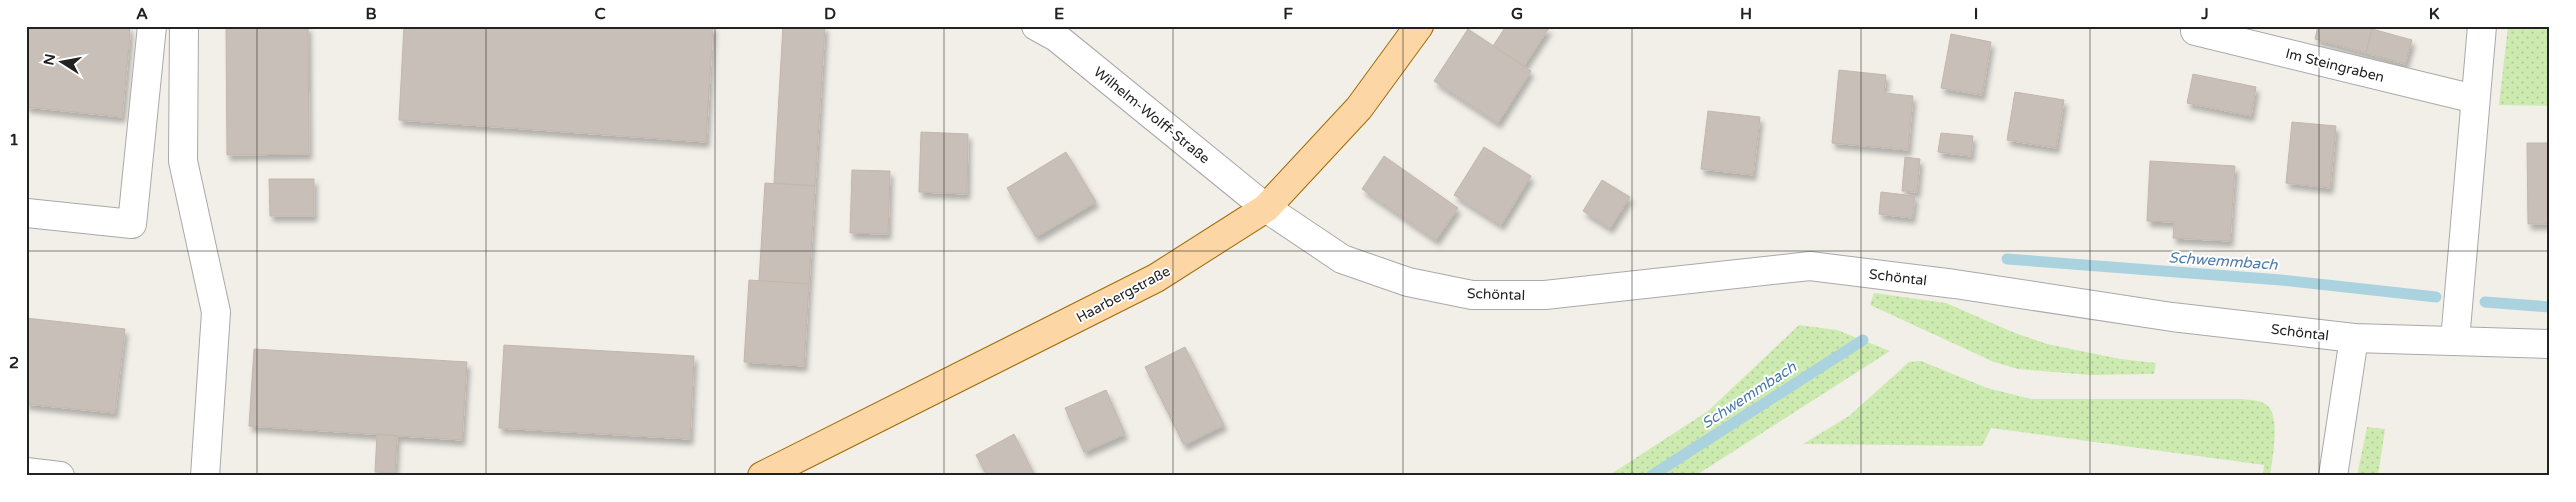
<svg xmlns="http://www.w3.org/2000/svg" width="2576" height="502" font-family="'Varela Round',sans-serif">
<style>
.grass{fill:url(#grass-dots)}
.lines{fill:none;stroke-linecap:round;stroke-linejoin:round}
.stream{stroke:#aad3df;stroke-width:11}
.building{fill:#c7bfb8;stroke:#c4b6ab;filter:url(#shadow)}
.minor-casing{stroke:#a9a9a9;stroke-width:30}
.major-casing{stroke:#a06b00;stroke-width:30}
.minor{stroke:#fff;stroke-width:28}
.major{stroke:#fcd6a4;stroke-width:28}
.grid{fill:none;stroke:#222;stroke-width:1;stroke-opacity:0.55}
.labels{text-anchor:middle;stroke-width:4;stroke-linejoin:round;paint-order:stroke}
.street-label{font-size:14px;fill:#222;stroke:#fff}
.water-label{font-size:15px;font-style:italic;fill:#4a7aab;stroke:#fff}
.neatline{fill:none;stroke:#222;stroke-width:2}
.grid-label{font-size:16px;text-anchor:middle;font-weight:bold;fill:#222}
</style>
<defs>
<pattern id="grass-dots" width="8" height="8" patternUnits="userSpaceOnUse" patternTransform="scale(1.25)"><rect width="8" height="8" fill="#cdebb0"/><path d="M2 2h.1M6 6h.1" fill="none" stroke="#b0c997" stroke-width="1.8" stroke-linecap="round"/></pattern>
<filter id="shadow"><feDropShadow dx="3" dy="5.5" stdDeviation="2.5" flood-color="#0004"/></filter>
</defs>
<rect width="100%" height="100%" fill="#f2efe9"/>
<!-- grass -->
<g class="grass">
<polygon points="2508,26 2550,26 2550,106 2499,105"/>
<polygon points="1874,293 1946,303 2015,333 2047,344 2120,359 2156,363 2154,374 2091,375 2018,369 1994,362 1870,305"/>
<polygon points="1799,325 1837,330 1890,351 1695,476 1608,476 1708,411"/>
<path d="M1921,361l66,27 44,11h211c8,1 20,1 26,7 13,14 4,52 2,70h-7l1,-11 -273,-37 -9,18 -179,-2 46,-28 60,-54z"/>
<polygon points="2367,427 2385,429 2378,476 2357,476"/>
</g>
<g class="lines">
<!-- stream -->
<g class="stream">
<polyline points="2007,259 2281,280 2436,297"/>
<polyline points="2485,302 2550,307"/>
<polyline points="1651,476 1863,340"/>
</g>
</g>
<!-- building -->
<g class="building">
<polygon points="26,26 129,26 130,35 122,117 26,107"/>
<polygon points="226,26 308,26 309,154 227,155"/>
<polygon points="404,26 713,26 706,142 399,120"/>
<polygon points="783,26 825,26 815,186 774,183"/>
<polygon points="1506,26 1549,28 1524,66 1493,46"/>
<polygon points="2318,26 2373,26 2366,53 2315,39"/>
<polygon points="1468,29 1531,71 1498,123 1434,81"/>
<polygon points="2372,29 2412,40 2405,64 2366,53"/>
<polygon points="1951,34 1991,42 1982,95 1941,88"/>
<polygon points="1839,70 1886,75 1884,93 1913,96 1908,150 1832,143"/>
<polygon points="2193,74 2256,87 2251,116 2187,103"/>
<polygon points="2015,92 2064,100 2056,148 2007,140"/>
<polygon points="1708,111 1760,117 1753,175 1701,169"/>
<polygon points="2292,122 2336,126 2330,188 2286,183"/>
<polygon points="921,132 968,134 967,194 919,192"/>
<polygon points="1941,133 1973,136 1971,156 1938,152"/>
<polygon points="2527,143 2550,143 2550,224 2528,224"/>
<polygon points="1484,147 1531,176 1501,225 1454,195"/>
<polygon points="1066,152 1096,202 1036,237 1007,188"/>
<polygon points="1384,156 1458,208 1436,240 1362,189"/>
<polygon points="1905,157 1920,159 1917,192 1902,191"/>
<polygon points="2150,161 2235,166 2230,241 2173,238 2174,222 2147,221"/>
<polygon points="852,170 890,171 888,234 850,233"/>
<polygon points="269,179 314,179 314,216 270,216"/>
<polygon points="1602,180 1630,197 1610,228 1583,211"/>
<polygon points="765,183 815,186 809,284 759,281"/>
<polygon points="1881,192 1915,196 1912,218 1879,214"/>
<polygon points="749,280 809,284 804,366 744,362"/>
<polygon points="26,318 125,329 115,413 26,404"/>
<polygon points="504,345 694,356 690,439 499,428"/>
<polygon points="1185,347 1224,425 1184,445 1145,367"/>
<polygon points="254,349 467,362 462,440 249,426"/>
<polygon points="1106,390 1125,434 1084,452 1065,408"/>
<polygon points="377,434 397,436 395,473 375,472"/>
<polygon points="1014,434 1035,476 987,476 976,455"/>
</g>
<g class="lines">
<defs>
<g id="minor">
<polyline points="184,26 183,161 216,312 205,476"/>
<polyline points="1036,26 1056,37 1266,208 1342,259 1408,282 1472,295 1545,295 1810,266 1955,284 2172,317 2354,338 2550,344"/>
<polyline points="2195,31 2475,99"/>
<polyline points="27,213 132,224 152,26"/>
<polyline points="2455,341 2482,26"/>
<polyline points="26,472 60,476"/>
<polyline points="2333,476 2354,338"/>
</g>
<polyline id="major" points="762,476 1156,278 1266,208 1359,108 1419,26"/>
</defs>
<!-- minor casing -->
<use href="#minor" class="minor-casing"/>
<!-- major casing -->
<use href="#major" class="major-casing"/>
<!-- minor -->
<use href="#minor" class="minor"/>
<!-- major -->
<use href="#major" class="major"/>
</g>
<!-- grid -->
<path class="grid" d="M257,26v450M486,26v450M715,26v450M944,26v450M1173,26v450M1403,26v450M1632,26v450M1861,26v450M2090,26v450M2319,26v450M26,251h2524"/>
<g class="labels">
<!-- street labels -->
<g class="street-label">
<text transform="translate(2335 65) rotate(14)" y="5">Im Steingraben</text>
<text transform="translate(1152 115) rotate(39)" y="5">Wilhelm-Wolff-Straße</text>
<text transform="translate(1898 277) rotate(7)" y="5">Schöntal</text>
<text transform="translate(1123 294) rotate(-28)" y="5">Haarbergstraße</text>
<text transform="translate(1496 294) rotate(2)" y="5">Schöntal</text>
<text transform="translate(2300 332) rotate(7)" y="5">Schöntal</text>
</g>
<!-- water labels -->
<g class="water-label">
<text transform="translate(2223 261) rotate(4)" y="5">Schwemmbach</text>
<text transform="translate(1749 395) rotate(-33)" y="5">Schwemmbach</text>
</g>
</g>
<!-- border -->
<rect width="2576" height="502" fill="none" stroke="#ffffff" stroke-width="55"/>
<!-- north arrow -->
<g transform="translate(62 62) rotate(281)" stroke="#ffffff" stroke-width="4" paint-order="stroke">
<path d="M0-4L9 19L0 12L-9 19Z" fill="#222222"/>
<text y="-8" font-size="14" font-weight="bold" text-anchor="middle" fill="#222222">N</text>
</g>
<rect x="28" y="28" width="2520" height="446" class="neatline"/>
<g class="grid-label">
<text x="142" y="19">A</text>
<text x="371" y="19">B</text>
<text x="600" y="19">C</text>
<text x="830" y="19">D</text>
<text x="1059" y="19">E</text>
<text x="1288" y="19">F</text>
<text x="1517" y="19">G</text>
<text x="1746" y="19">H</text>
<text x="1976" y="19">I</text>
<text x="2205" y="19">J</text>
<text x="2434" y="19">K</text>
<text x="14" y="145">1</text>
<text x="14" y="368">2</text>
</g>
</svg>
